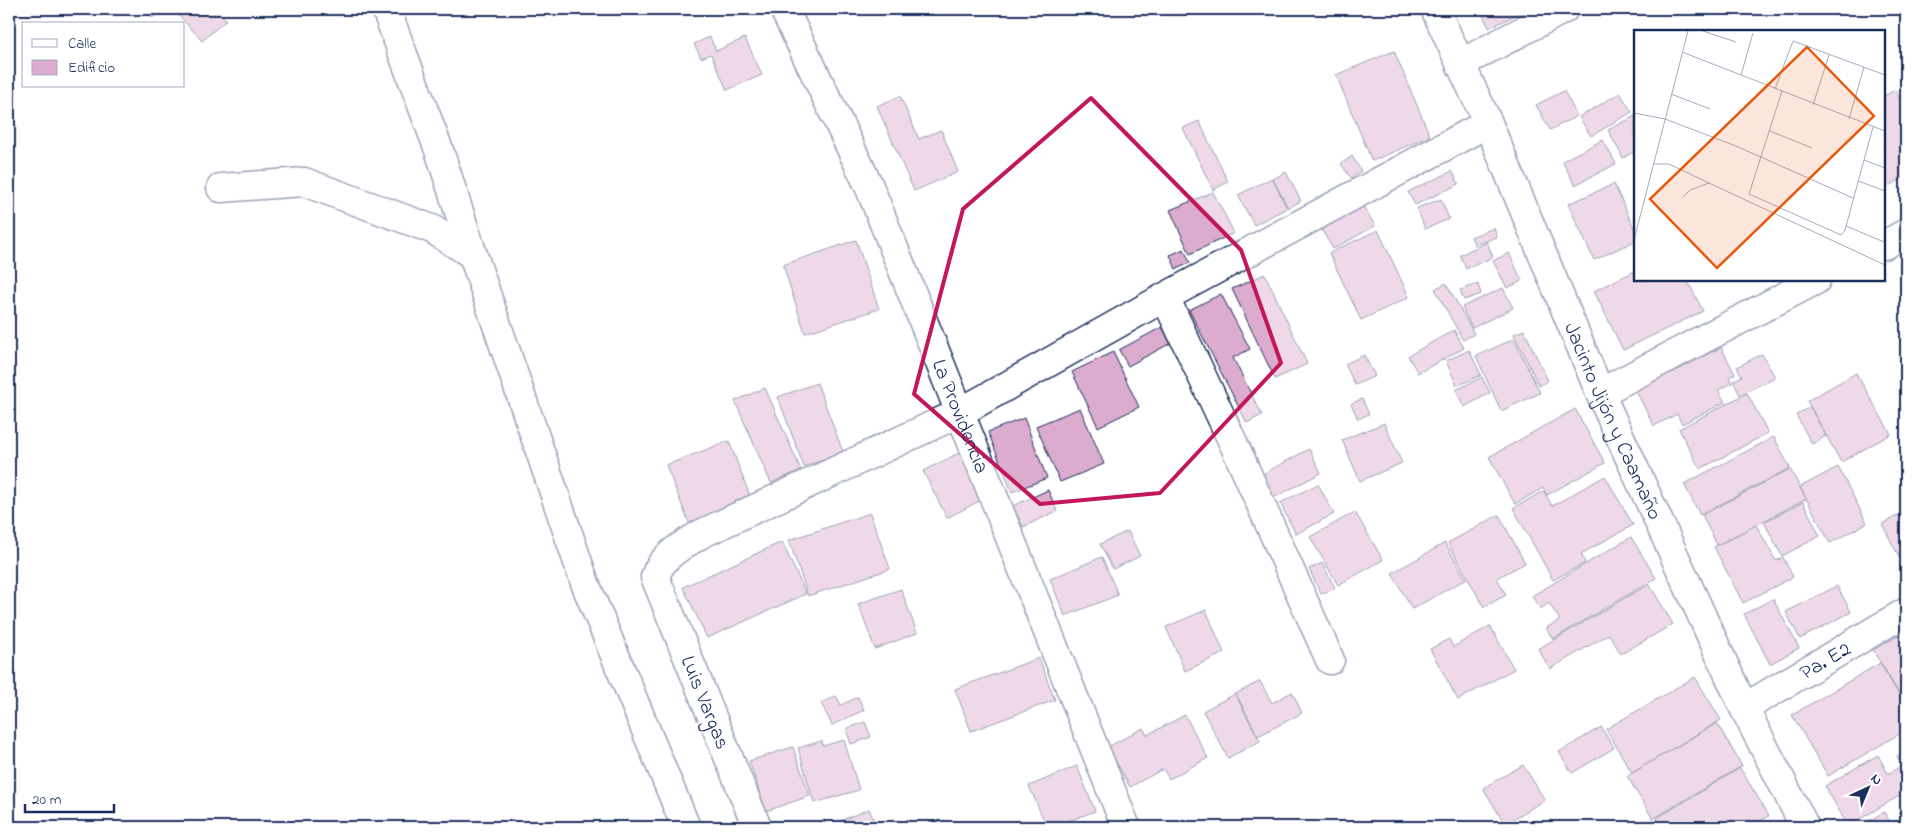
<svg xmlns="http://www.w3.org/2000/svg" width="1915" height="836" font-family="'Indie Flower',sans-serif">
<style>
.building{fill:#dbaccd;stroke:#1b2f5e}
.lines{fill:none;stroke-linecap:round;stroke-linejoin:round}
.minor-casing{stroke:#1b2f5e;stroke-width:31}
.minor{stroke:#fff;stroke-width:28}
.marked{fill:none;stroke:#c2185b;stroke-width:4;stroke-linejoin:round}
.labels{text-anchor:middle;stroke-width:4;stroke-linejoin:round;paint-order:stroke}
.street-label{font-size:21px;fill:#1b2f5e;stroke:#fff}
.inset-road{fill:none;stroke:#a4acbf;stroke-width:1}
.view{fill:#e8590c;fill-opacity:0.15;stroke:#e8590c;stroke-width:2.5}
.inset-edge{fill:none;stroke:#1b2f5e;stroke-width:2.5}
</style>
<rect width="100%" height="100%" fill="#fff"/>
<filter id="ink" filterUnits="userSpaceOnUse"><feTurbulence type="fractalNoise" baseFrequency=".02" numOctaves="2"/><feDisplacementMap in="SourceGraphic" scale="10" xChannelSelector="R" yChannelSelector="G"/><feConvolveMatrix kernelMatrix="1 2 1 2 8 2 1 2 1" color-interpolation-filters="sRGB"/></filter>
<g filter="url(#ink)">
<!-- building -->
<g class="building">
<polygon points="145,9 165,9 152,18"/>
<polygon points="179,9 216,9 226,20 202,41 176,12"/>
<polygon points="1172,9 1197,9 1174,16"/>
<polygon points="1223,9 1236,9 1225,13"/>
<polygon points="1480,9 1528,9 1489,28"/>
<polygon points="710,37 716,51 745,38 762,75 727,90 711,54 701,58 694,44"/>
<polygon points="1394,51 1430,136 1372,161 1336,75"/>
<polygon points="1895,90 1906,112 1906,177 1884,188 1884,96"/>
<polygon points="1564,91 1577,116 1550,130 1536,105"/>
<polygon points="1620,93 1632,112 1591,136 1579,117"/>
<polygon points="900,96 919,139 941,130 958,172 914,191 877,106"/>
<polygon points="1635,116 1635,151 1623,158 1608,130"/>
<polygon points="1199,121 1228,182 1213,190 1183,128"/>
<polygon points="1603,140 1616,164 1575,185 1562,161"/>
<polygon points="1352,156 1361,171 1351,178 1341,164"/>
<polygon points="1452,171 1459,184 1415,205 1408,192"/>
<polygon points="1286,172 1301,201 1288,208 1273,179"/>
<polygon points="1272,178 1287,208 1254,225 1238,195"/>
<polygon points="1614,184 1635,230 1635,241 1594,260 1568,204"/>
<polygon points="1213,192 1234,233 1190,254 1170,210"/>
<polygon points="1441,199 1449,219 1425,229 1417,208"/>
<polygon points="1363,206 1375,226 1333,249 1321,229"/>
<polygon points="1494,228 1497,237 1475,245 1471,237"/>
<polygon points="1378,230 1409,297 1361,320 1329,253"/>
<polygon points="856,240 879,309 805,333 783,265"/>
<polygon points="1487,242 1493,257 1466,269 1460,255"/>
<polygon points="1184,249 1190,263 1176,269 1170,255"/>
<polygon points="1509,253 1522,281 1507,288 1493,261"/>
<polygon points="1635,271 1635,280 1687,280 1703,311 1623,350 1594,291"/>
<polygon points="1265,274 1307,364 1275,379 1232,289"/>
<polygon points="1446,283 1474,334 1463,340 1435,289"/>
<polygon points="1478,284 1481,294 1464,300 1460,290"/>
<polygon points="1503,288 1513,308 1472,328 1462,307"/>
<polygon points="1221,294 1250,349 1233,358 1262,415 1247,423 1189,310"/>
<polygon points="1162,327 1171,343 1128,366 1119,350"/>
<polygon points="1454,330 1464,348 1418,373 1408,356"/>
<polygon points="1524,330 1548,381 1539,386 1514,334"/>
<polygon points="1514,339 1540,393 1501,411 1476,356"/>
<polygon points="1721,347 1735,374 1729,377 1732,383 1718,390 1725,402 1682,424 1677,414 1654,426 1632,383 1667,364 1672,373"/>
<polygon points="1469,350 1481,375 1457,386 1446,361"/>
<polygon points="1113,352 1139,407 1098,427 1072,372"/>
<polygon points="1762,354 1775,377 1740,395 1733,381 1742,376 1737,367"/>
<polygon points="1364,355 1375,376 1355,385 1345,364"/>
<polygon points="1856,373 1891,434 1841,462 1807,401"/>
<polygon points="1482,377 1490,393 1464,407 1456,390"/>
<polygon points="817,383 843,452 804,467 778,397"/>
<polygon points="765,388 801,470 771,483 735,401"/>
<polygon points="1747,393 1768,433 1700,469 1679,429"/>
<polygon points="1362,399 1369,414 1358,419 1351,404"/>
<polygon points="1810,407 1826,436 1812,444 1796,415"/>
<polygon points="1080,408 1104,464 1060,482 1036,426"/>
<polygon points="1575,409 1605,463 1547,495 1543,488 1515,504 1489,457"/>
<polygon points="1024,418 1047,478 1012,492 988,432"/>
<polygon points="1384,423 1402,463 1360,481 1342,440"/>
<polygon points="1774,437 1790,468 1700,515 1684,484"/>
<polygon points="729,441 751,499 689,523 666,465"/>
<polygon points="1309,449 1321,473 1273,498 1261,475"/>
<polygon points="961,452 985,498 947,518 923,471"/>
<polygon points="1838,467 1867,523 1830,543 1800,487"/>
<polygon points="1790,469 1806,499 1717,545 1702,515"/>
<polygon points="1605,476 1633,525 1581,554 1585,563 1553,580 1513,508 1544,491 1552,506"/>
<polygon points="1318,484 1334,514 1296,534 1280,503"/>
<polygon points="1048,490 1057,511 1023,527 1013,506"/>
<polygon points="1803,502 1820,536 1782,556 1764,522"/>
<polygon points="1906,511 1906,570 1882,524"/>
<polygon points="1355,512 1383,560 1338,585 1310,537"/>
<polygon points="870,513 890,569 808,596 789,540"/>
<polygon points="1499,515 1525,563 1497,578 1506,595 1484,607 1448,543"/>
<polygon points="1756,525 1776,561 1783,557 1793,577 1743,603 1714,547"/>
<polygon points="1128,531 1140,556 1113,569 1100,544"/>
<polygon points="1631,537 1656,578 1553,639 1546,628 1560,620 1549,603 1540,609 1532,596"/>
<polygon points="782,542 806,594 707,638 683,587"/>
<polygon points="1445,543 1466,579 1412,609 1392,573"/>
<polygon points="1102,557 1118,595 1065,616 1050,579"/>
<polygon points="1322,563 1335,588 1321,594 1309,569"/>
<polygon points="1649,584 1673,624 1621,654 1609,634 1550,669 1538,649"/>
<polygon points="1837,586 1851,612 1800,639 1786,612"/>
<polygon points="901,589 917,633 875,649 858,604"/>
<polygon points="1773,599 1799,648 1770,664 1744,614"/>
<polygon points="1206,610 1224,653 1185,671 1166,627"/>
<polygon points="1490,626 1514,669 1458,700 1430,649 1449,639 1453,647"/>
<polygon points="1906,631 1906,705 1873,650"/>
<polygon points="1039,658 1055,700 971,731 955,689"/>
<polygon points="1880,663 1906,707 1906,730 1828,776 1792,715"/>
<polygon points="1695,677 1721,720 1632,773 1606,729"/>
<polygon points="1260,681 1272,703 1292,692 1302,713 1258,736 1236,694"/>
<polygon points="1235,694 1260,741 1228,758 1203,711"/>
<polygon points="836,696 841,705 858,697 864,710 832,725 821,703"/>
<polygon points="1185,715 1208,758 1169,779 1163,769 1130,787 1108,747 1143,728 1147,735"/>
<polygon points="865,722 871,737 851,744 846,729"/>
<polygon points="1717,723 1742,766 1653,819 1627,776"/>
<polygon points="1601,727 1614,748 1572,773 1559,752"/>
<polygon points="844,740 859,790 814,803 798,748 822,741 823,746"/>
<polygon points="793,747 810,796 766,811 749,761"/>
<polygon points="1906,751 1906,772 1897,756"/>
<polygon points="1878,755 1888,774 1901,766 1906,774 1906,792 1848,826 1825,786"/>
<polygon points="1523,765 1545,800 1505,824 1483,788"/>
<polygon points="1077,766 1095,811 1053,827 1047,827 1029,786"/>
<polygon points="1740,768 1769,816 1749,827 1662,827 1657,818"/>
<polygon points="869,809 877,827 836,827 835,823"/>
<polygon points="1884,812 1893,827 1858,827"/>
</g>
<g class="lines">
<defs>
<g id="minor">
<polyline points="386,9 440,153 473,255"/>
<path id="s1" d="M784,9l85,177 257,641"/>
<path id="s2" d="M1435,9l53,114 112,270 144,315 61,119"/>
<polyline points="1460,64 1564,9"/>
<polyline points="221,188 304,182 432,229 473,255 585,583 686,827"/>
<polyline points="1884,245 1906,233"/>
<polyline points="1165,297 1237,451 1330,660"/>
<polyline points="1600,393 1816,280"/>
<path id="s3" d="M1744,708l162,-96"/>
<path d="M757,827l-102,-250c6,-21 28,-32 46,-43l258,-121 206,-116 323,-174"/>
</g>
</defs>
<!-- minor casing -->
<use href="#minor" class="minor-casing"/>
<!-- minor -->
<use href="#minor" class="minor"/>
</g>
</g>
<!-- marked area -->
<path d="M0 0H1915V836H0ZM1091,98l150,152 40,113 -121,130 -120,11 -126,-110 49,-185z" fill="#fff" fill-opacity=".55" fill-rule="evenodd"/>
<path class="marked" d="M1091,98l150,152 40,113 -121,130 -120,11 -126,-110 49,-185z"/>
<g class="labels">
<!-- street labels -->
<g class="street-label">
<text dy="7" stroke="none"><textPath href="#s1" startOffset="444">La Providencia</textPath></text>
<text dy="7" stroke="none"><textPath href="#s2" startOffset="449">Jacinto Jijón y Caamaño</textPath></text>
<text dy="7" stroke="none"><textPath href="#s3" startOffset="94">Pa. E2</textPath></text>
<text transform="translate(706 702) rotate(68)" y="7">Luis Vargas</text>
</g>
</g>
<!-- overview -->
<g transform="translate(1634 30)">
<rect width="251" height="251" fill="#fff"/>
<path class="inset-road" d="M69,1l33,11M48,22l203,79M107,45l12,-42M141,59l18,-48 92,34M148,61l-33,103 92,41 4,-5 28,-103M37,64l39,15M179,75l16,-50M0,83l31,6 71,27 117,52M215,89l15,-52M136,101l42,17M230,130l21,8M20,134h15l40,19M224,151l27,10M49,167l7,-7 19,-7 176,82M212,196l38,16M0,210l54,-209"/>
<path class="view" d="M173,17l67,69 -157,152 -67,-69z"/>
<rect width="251" height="251" class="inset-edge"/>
</g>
<!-- margin -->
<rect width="1915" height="836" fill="none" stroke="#fff" stroke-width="30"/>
<rect x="15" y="15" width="1885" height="806" fill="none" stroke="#1b2f5e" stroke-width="2" filter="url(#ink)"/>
<!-- legend -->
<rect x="22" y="22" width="162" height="65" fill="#ffffff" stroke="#a4acbf"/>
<rect x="32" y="39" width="25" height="8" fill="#ffffff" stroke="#a4acbf"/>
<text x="68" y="48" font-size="15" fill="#1b2f5e">Calle</text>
<rect x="32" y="60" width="25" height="15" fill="#dbaccd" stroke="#a4acbf"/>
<text x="68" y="72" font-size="15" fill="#1b2f5e">Edificio</text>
<!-- north arrow -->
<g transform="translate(1868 788) rotate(44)" stroke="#ffffff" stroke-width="4" paint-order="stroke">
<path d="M0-4L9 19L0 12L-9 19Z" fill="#1b2f5e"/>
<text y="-8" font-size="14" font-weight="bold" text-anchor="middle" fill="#1b2f5e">N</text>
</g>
<!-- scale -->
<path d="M25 804v8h89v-8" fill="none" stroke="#1b2f5e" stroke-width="2.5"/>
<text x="32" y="804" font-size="15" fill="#1b2f5e" stroke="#ffffff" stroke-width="4" paint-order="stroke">20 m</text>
</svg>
